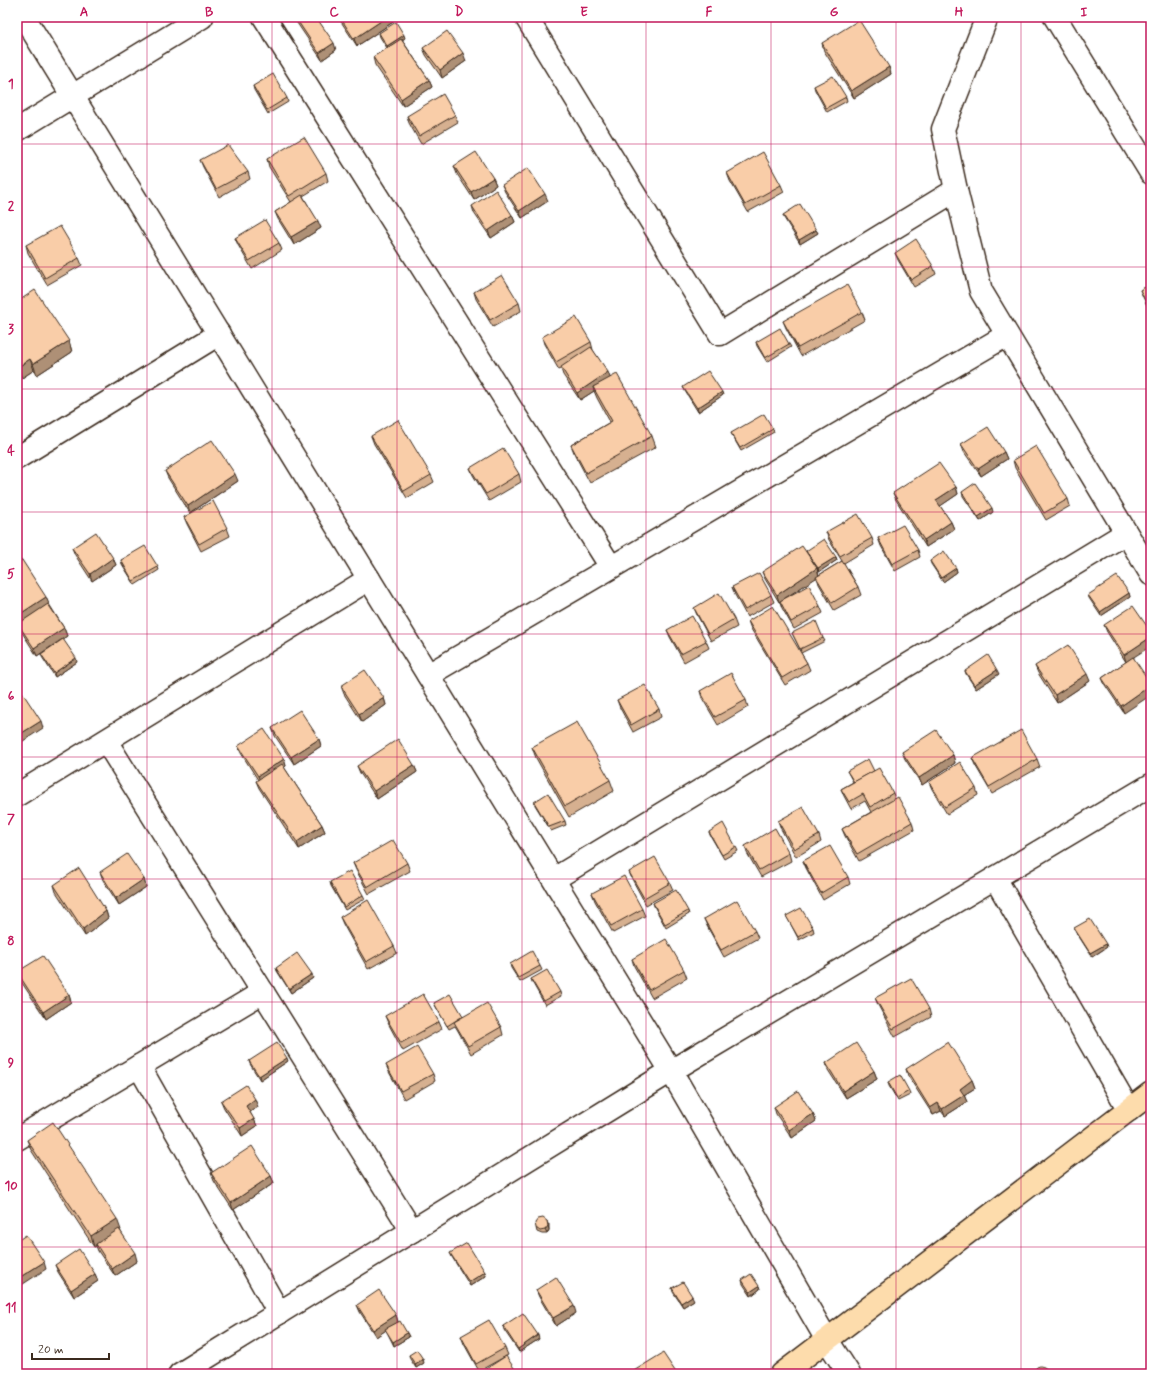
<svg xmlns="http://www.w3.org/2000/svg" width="1168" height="1391" font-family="Mynerve,sans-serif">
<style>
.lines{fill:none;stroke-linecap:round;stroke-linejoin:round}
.minor-casing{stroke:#3b2a1e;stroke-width:25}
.trunk-casing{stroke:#3b2a1e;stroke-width:25}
.minor{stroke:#fff;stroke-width:22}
.trunk{stroke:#fddcac;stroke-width:22}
.wall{fill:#d6b090;stroke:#3b2a1e}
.shaded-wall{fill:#ae9076;stroke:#3b2a1e}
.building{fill:#f9cda8;stroke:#3b2a1e}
.grid{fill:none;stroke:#c2185b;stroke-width:1;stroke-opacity:0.55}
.neatline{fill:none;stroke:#c2185b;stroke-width:1.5}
.grid-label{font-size:13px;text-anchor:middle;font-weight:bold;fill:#c2185b}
</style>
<rect width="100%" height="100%" fill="#fff"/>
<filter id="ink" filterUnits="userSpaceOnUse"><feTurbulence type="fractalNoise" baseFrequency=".025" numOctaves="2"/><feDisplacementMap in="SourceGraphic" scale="8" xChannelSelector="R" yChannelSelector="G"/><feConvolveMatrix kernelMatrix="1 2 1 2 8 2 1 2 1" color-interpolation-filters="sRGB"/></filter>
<g filter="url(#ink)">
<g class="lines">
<defs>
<g id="minor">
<polyline points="24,17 671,1071 827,1340 849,1374"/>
<polyline points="264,17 611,567"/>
<polyline points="526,17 720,334 956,190"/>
<polyline points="987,17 943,129 956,190 981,291 1151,574"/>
<polyline points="1055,17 1151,173"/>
<polyline points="17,130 202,17"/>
<polyline points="17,458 219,334"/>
<polyline points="428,675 1007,335"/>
<polyline points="106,741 412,1231"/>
<polyline points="17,795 369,579"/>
<polyline points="995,878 1129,1110"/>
<polyline points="554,879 1126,533"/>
<polyline points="139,1066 279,1313"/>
<polyline points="17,1139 263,992"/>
<polyline points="180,1374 671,1071 1151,785"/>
</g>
<polyline id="trunk" points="782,1374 1151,1093"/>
</defs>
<!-- minor casing -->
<use href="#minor" class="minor-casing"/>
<!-- trunk casing -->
<use href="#trunk" class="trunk-casing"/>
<!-- minor -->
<use href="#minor" class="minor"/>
<!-- trunk -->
<use href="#trunk" class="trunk"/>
</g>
<!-- wall -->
<g class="wall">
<polygon points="295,17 316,17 336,50 322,60 297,23"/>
<polygon points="338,17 391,17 393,22 357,46"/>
<polygon points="379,33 405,38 402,40 429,80 432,87 403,106 375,65 373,57 387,48 380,37"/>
<polygon points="822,43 889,67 891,74 854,98 824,51"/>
<polygon points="423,48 466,61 442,78 426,55"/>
<polygon points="253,86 287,98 288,102 268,114 254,90"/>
<polygon points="814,86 846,97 847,101 827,112 815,90"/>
<polygon points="455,115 458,122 421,144 409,123 407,116"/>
<polygon points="267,159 326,173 328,181 303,196 321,228 294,245 278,219 275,212 291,202 269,167"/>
<polygon points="200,160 248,172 250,179 219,197 203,167"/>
<polygon points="454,166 493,178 496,185 474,200 457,174"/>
<polygon points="727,173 781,185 784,192 748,212 730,181"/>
<polygon points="502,185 548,201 522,218 505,192"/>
<polygon points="472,206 512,215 515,222 491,238 474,213"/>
<polygon points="783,215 816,230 818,233 800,244 784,218"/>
<polygon points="235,238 279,243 282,250 252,269 238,245"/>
<polygon points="26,245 79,258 82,265 47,285 28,253"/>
<polygon points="895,253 933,266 936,274 914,287 898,260"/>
<polygon points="1151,284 1151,314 1143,297 1140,290"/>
<polygon points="474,292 519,303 521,311 493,327 476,299"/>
<polygon points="17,302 69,341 72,352 37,375 34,370 22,378 17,371"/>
<polygon points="862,312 865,320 801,356 786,328 783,321"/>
<polygon points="542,337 591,342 593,350 610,378 652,436 656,447 590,483 575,455 571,445 610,422 597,398 594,391 580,400 563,375 561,369 559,370 544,344"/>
<polygon points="756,342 789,344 791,347 767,362 757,346"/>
<polygon points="683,387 723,395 698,412 685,391"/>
<polygon points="773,429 774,432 741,451 733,437 731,433"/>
<polygon points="371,436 431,475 434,482 407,498 374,444"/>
<polygon points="961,444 1004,452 1007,459 981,476 964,452"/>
<polygon points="1013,460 1068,499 1070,506 1046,520 1015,468"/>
<polygon points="470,468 519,474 521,482 489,501 473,475"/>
<polygon points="165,471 238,481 190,513 168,478"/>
<polygon points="956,487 958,494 940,506 951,522 954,529 926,547 896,500 893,493"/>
<polygon points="962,492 993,512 980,521 963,496"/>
<polygon points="184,517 227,528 230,536 201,551 187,524"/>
<polygon points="826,532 872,538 874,545 844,563 858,587 861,595 834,610 819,584 817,577 788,596 820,606 823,613 794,629 782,608 780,602 779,602 765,579 762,572 808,555 806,551 836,557 837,560 819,572 810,558 817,568 819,575 842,561 829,540"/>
<polygon points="878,538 918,550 920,557 895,571 881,546"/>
<polygon points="72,548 113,558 116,565 92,581 75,555"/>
<polygon points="121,560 158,567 159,570 135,585 122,564"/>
<polygon points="930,561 956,568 957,572 943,582 931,564"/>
<polygon points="17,564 49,604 64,628 67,636 37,656 21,631 18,624 23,621 17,612"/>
<polygon points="732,587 771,595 774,602 747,617 735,595"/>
<polygon points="1129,593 1130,597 1101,616 1089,598 1088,595"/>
<polygon points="694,608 734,619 737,627 711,641 697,615"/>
<polygon points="748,621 801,651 792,633 823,638 825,641 801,653 807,663 810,670 785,685 751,629"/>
<polygon points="1104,625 1134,657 1124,713 1105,685 1102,678 1126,662 1107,632"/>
<polygon points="667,630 706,641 709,648 684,662 670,637"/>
<polygon points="41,654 77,662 55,677 42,657"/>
<polygon points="1035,666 1090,681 1057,703 1038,673"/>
<polygon points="965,671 999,674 976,689 966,674"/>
<polygon points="341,686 384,698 386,705 362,722 344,694"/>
<polygon points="700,691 746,700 748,707 718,725 702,698"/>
<polygon points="617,700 659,709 661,717 633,732 620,708"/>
<polygon points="272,728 319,739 321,746 294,764 275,736"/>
<polygon points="238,746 284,759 286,766 284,767 322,825 325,832 299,849 259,788 256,781 258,780 241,753"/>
<polygon points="532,747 610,780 614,791 569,817 536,758"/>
<polygon points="902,752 953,755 955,763 922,785 905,759"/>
<polygon points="972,758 1037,759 1040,767 992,794 975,765"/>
<polygon points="414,765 417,772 377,799 360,773 357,766"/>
<polygon points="847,771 874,771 893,793 895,799 912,822 914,830 859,861 845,836 842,829 871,812 865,801 851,809 844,796 841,789 853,782"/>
<polygon points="929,782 976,788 978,795 947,814 932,789"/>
<polygon points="534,802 565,821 566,825 551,831 535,805"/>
<polygon points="778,821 819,835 821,842 796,857 781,829"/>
<polygon points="709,832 736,847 738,851 724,859 710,835"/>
<polygon points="745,846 789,853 791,861 761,877 747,853"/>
<polygon points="803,861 848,877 850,884 823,900 806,868"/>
<polygon points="353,863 407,863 410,871 369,894 356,870"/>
<polygon points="100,872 144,879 146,887 119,905 103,880"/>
<polygon points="629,872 670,883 673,890 646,905 632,879"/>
<polygon points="330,882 363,895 365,899 345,910 331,886"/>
<polygon points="54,885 106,911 108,918 85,936 56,892"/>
<polygon points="592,893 642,909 645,916 613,933 595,901"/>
<polygon points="653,903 688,911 689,914 666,928 654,906"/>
<polygon points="786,916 813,928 814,932 799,940 788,919"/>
<polygon points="340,917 394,946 397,953 368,969 343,924"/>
<polygon points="704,919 755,931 758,938 724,957 707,926"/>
<polygon points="1074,928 1107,947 1092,957 1076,932"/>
<polygon points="632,959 684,970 687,978 652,998 634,966"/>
<polygon points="510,964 540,966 542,970 520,982 511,968"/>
<polygon points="276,968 313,978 291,993 277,971"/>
<polygon points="17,972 69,995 71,1002 46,1019 20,980"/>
<polygon points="531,979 560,992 561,996 545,1005 532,982"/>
<polygon points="875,998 929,1009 931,1017 895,1037 878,1005"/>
<polygon points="434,1003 463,1016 501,1027 503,1035 471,1054 457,1029 455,1026 449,1029 436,1007"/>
<polygon points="385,1016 439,1022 442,1029 403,1051 388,1023"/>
<polygon points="249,1061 288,1061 260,1080 250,1064"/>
<polygon points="826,1063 874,1071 877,1079 846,1098 828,1070"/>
<polygon points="386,1065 433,1074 435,1081 404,1099 389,1072"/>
<polygon points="906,1069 972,1080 975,1088 964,1095 967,1102 945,1116 941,1111 933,1115 908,1076"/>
<polygon points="888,1082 909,1091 910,1095 898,1101 889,1086"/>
<polygon points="221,1101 258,1107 250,1112 257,1126 242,1136 224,1108"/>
<polygon points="774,1107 813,1114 816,1121 792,1138 776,1114"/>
<polygon points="27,1140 121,1230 120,1230 137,1261 115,1276 98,1251 96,1246 94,1247 31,1150"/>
<polygon points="211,1173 271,1176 274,1183 233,1210 214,1181"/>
<polygon points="549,1224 549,1230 547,1234 542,1234 537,1232 536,1228"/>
<polygon points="450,1253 485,1272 486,1276 470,1286 452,1257"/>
<polygon points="55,1265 95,1274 98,1281 74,1297 58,1272"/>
<polygon points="742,1280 759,1286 760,1289 751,1296 743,1284"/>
<polygon points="672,1288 694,1300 683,1307 673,1292"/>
<polygon points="536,1290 576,1313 556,1326 539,1297"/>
<polygon points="357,1305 396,1315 398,1322 407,1333 409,1337 394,1346 386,1330 376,1337 360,1312"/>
<polygon points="503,1326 539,1339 519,1352 504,1330"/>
<polygon points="461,1336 505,1348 508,1355 479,1371 464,1344"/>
<polygon points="409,1355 424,1363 416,1368 410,1359"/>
</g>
<!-- shaded-wall -->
<g class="shaded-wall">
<polygon points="387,17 391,17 393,22 357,46 354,39"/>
<polygon points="404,35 405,38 389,49 387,46"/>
<polygon points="334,43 336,50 322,60 319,53"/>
<polygon points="463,53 466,61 442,78 440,70"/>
<polygon points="889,67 891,74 854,98 851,91"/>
<polygon points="429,80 432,87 403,106 401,99"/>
<polygon points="493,178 496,185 474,200 471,192"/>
<polygon points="545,194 548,201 522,218 519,211"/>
<polygon points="512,215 515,222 491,238 488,231"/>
<polygon points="318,221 321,228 294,245 291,237"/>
<polygon points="816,230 818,233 800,244 799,240"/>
<polygon points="69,341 72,352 37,375 33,364"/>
<polygon points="30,359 34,370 22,378 18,367"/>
<polygon points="608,372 611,380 593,387 594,391 580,400 577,393"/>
<polygon points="722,392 723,395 698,412 697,408"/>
<polygon points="1004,452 1007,459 981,476 978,469"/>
<polygon points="235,474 238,481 190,513 188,506"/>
<polygon points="956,487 958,494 939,507 936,500"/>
<polygon points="992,508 993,512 980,521 978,517"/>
<polygon points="951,522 954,529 926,547 924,540"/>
<polygon points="836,557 837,560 819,572 818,568"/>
<polygon points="113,558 116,565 92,581 90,574"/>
<polygon points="817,568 819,576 779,602 777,595"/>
<polygon points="956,568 957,572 943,582 941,578"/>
<polygon points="1129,593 1130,597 1101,616 1100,612"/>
<polygon points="46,597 49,604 23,621 20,614"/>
<polygon points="64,628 67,636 37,656 34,648"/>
<polygon points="1151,637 1151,646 1126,662 1124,655"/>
<polygon points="76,658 77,662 55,677 54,673"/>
<polygon points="997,670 999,674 976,689 974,685"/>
<polygon points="1087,674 1090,681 1057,703 1055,695"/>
<polygon points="1151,685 1151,695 1124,713 1121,706"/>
<polygon points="384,698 386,705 362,722 359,714"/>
<polygon points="41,721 43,728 17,745 17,736"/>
<polygon points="319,739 321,746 294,764 291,757"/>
<polygon points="953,755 955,763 922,785 919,778"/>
<polygon points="284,759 286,766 261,783 258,776"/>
<polygon points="414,765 417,772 377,799 374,791"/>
<polygon points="322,825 325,832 299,849 297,842"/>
<polygon points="144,879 146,887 119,905 116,898"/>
<polygon points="106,911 108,918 85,936 83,929"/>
<polygon points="1106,944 1107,947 1092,957 1090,953"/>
<polygon points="312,974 313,978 291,993 289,989"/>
<polygon points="69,995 71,1002 46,1019 43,1012"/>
<polygon points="287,1058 288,1061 260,1080 259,1076"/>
<polygon points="874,1071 877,1079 846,1098 843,1091"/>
<polygon points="972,1080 975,1088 962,1096 960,1089"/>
<polygon points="964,1095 967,1102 945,1116 942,1109"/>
<polygon points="255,1099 258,1107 248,1113 246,1106"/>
<polygon points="938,1103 941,1111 933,1115 930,1108"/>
<polygon points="813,1114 816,1121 792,1138 789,1130"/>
<polygon points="254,1119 257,1126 242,1136 240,1128"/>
<polygon points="271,1176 274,1183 233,1210 231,1203"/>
<polygon points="117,1219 121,1230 97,1246 96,1244 96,1246 94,1247 91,1236"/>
<polygon points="547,1221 549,1230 547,1234 545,1230"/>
<polygon points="135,1253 137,1261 115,1276 112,1269"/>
<polygon points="44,1262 46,1269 17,1288 17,1279"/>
<polygon points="485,1272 486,1276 470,1286 469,1282"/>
<polygon points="95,1274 98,1281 74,1297 71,1290"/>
<polygon points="759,1286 760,1289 751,1296 750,1292"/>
<polygon points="692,1296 694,1300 683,1307 681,1303"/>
<polygon points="574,1306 576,1313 556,1326 553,1318"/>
<polygon points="396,1315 398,1322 376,1337 373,1330"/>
<polygon points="407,1333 409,1337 394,1346 393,1342"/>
<polygon points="538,1335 539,1339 519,1352 518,1349"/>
<polygon points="423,1359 424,1363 416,1368 415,1364"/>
</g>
<!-- building -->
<g class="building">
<polygon points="295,17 316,17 334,43 319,53"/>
<polygon points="340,17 387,17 354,39"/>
<polygon points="859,20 889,67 851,91 822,43"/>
<polygon points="396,22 404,35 387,46 379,33"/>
<polygon points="447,31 463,53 440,70 423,48"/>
<polygon points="401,39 429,80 401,99 373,57"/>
<polygon points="273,74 287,98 267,110 253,86"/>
<polygon points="833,76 846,97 826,108 814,86"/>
<polygon points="443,94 455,115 419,136 407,116"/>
<polygon points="304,137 326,173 289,196 267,159"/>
<polygon points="228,145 248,172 216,189 200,160"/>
<polygon points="476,152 493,178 471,192 454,166"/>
<polygon points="763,152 781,185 745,205 727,173"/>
<polygon points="528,168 545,194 519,211 502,185"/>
<polygon points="496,190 512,215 488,231 472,206"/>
<polygon points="302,195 318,221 291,237 275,212"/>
<polygon points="800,204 816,230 799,240 783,215"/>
<polygon points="265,220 279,243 249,261 235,238"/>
<polygon points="60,226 79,258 45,278 26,245"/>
<polygon points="916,239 933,266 911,280 895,253"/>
<polygon points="502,275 519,303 490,320 474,292"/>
<polygon points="1151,284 1151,312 1140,290"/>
<polygon points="847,285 862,312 798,348 783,321"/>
<polygon points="35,290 69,341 33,364 30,359 18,367 17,366 17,302"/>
<polygon points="576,317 591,342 556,362 542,337"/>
<polygon points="780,328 789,344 765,358 756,342"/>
<polygon points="591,347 608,372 577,393 561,367"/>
<polygon points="708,371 722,392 697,408 683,387"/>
<polygon points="617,374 652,436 586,473 571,445 612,421 593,387"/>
<polygon points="764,414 773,429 740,448 731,433"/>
<polygon points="398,420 431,475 404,491 371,436"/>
<polygon points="988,427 1004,452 978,469 961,444"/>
<polygon points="212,440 235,474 188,506 165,471"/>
<polygon points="1036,446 1068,499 1044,513 1013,460"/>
<polygon points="503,448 519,474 486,494 470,468"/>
<polygon points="939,463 956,487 936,500 951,522 924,540 893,493"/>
<polygon points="975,483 992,508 978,517 962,492"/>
<polygon points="213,501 227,528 199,544 184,517"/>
<polygon points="858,514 872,538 840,556 826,532"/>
<polygon points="903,525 918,550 892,564 878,538"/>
<polygon points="96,532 113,558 90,574 72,548"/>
<polygon points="824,539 836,557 818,568 806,551"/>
<polygon points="145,546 158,567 133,581 121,560"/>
<polygon points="802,546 817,568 777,595 762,572"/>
<polygon points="944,551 956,568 941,578 930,561"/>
<polygon points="22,560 46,597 20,614 17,609 17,564"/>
<polygon points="842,561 858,587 832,603 816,577"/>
<polygon points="759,573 771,595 745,610 732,587"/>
<polygon points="1117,576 1129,593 1100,612 1088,595"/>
<polygon points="809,585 820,606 791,622 780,601"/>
<polygon points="719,593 734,619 708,634 694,608"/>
<polygon points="48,604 64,628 34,648 18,624"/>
<polygon points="773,606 807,663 782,678 748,621"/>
<polygon points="1133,606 1151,632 1151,637 1124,655 1104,625"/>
<polygon points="692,616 706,641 681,654 667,630"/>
<polygon points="816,621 823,638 800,649 792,633"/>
<polygon points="63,639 76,658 54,673 41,654"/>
<polygon points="1068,645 1087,674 1055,695 1035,666"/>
<polygon points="988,655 997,670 974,685 965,671"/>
<polygon points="1133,657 1151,684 1151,685 1121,706 1102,678"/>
<polygon points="365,670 384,698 359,714 341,686"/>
<polygon points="731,673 746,700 715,717 700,691"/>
<polygon points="645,685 659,709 631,725 617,700"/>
<polygon points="22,692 41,721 17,736 17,696"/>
<polygon points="300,710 319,739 291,757 272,728"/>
<polygon points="577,722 610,780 565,806 532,747"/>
<polygon points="264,729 284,759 258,776 238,746"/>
<polygon points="936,730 953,755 919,778 902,752"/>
<polygon points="1021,730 1037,759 989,787 972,758"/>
<polygon points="398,739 414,765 374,791 357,766"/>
<polygon points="868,759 874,771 854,782 847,771"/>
<polygon points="960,762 976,788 945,807 929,782"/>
<polygon points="282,764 322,825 297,842 256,781"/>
<polygon points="879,768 893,793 870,807 863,794 849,802 841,789"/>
<polygon points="548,793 565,821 549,827 534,802"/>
<polygon points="898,797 912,822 857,854 842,829"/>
<polygon points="803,807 819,835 794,849 778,821"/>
<polygon points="723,823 736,847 722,855 709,832"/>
<polygon points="775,828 789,853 759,870 745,846"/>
<polygon points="393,840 407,863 367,887 353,863"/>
<polygon points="830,846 848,877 821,893 803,861"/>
<polygon points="127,854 144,879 116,898 100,872"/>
<polygon points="655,857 670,883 644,898 629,872"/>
<polygon points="79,868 106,911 83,929 54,885"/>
<polygon points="350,871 363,895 344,907 330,882"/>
<polygon points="624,876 642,909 611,926 592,893"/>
<polygon points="676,890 688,911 665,924 653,903"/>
<polygon points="368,900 394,946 366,962 340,917"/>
<polygon points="737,900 755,931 721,950 704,919"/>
<polygon points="801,908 813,928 798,937 786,916"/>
<polygon points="1090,919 1106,944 1090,953 1074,928"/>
<polygon points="666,939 684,970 649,990 632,959"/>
<polygon points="532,951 540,966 518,978 510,964"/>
<polygon points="297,953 312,974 289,989 276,968"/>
<polygon points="43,956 69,995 43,1012 17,972"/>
<polygon points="547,970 560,992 544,1001 531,979"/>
<polygon points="911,978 929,1009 893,1029 875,998"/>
<polygon points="423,994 439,1022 401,1043 385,1016"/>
<polygon points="450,994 463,1016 447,1026 434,1003"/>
<polygon points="487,1003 501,1027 468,1046 454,1022"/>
<polygon points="948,1042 972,1080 960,1089 964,1095 942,1109 938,1103 930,1108 906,1069"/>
<polygon points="277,1043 287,1058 259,1076 249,1061"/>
<polygon points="856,1043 874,1071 843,1091 826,1063"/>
<polygon points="417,1047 433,1074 401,1091 386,1065"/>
<polygon points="900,1075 909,1091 897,1098 888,1082"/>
<polygon points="246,1085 255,1099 246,1106 254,1119 240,1128 221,1101"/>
<polygon points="798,1091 813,1114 789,1130 774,1107"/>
<polygon points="53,1122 117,1219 91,1236 27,1140"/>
<polygon points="252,1146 271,1176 231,1203 211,1173"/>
<polygon points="543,1218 547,1221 548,1226 545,1230 540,1231 536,1228 535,1223 538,1219"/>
<polygon points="119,1229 135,1253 112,1269 96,1244"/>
<polygon points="26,1235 44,1262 17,1279 17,1241"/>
<polygon points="467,1243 485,1272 469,1282 450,1253"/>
<polygon points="79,1249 95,1274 71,1290 55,1265"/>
<polygon points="751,1274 759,1286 750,1292 742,1280"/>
<polygon points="556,1277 574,1306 553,1318 536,1290"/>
<polygon points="683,1282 692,1296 681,1303 672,1288"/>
<polygon points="379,1290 396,1315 373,1330 357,1305"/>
<polygon points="523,1313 538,1335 518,1349 503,1326"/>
<polygon points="489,1320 505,1348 476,1364 461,1336"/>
<polygon points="400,1321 407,1333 393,1342 385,1329"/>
<polygon points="417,1350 423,1359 415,1364 409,1355"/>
<polygon points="663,1353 677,1374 633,1374 632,1372"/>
<polygon points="506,1356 518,1374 478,1374"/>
<polygon points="1040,1366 1044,1367 1049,1371 1049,1374 1032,1374 1032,1372 1037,1367"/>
</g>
</g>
<!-- grid -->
<path class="grid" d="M147,17v1357M272,17v1357M397,17v1357M522,17v1357M646,17v1357M771,17v1357M896,17v1357M1021,17v1357M17,144h1134M17,267h1134M17,389h1134M17,512h1134M17,634h1134M17,757h1134M17,879h1134M17,1002h1134M17,1124h1134M17,1247h1134"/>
<!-- margin -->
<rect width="1168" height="1391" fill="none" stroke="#fff" stroke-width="44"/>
<!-- scale -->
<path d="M32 1353v6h77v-6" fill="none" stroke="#3b2a1e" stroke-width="2"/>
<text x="38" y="1353" font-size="12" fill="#3b2a1e" stroke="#ffffff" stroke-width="3" paint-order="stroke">20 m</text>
<rect x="22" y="22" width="1124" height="1347" class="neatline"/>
<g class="grid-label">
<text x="84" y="16">A</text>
<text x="209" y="16">B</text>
<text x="334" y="16">C</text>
<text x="459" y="16">D</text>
<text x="584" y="16">E</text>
<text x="709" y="16">F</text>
<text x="834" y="16">G</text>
<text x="959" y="16">H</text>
<text x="1084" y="16">I</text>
<text x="11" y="88">1</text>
<text x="11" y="210">2</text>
<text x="11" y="333">3</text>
<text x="11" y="455">4</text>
<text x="11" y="578">5</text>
<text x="11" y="700">6</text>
<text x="11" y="823">7</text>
<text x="11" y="945">8</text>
<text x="11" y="1067">9</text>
<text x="11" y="1190">10</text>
<text x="11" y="1312">11</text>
</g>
</svg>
